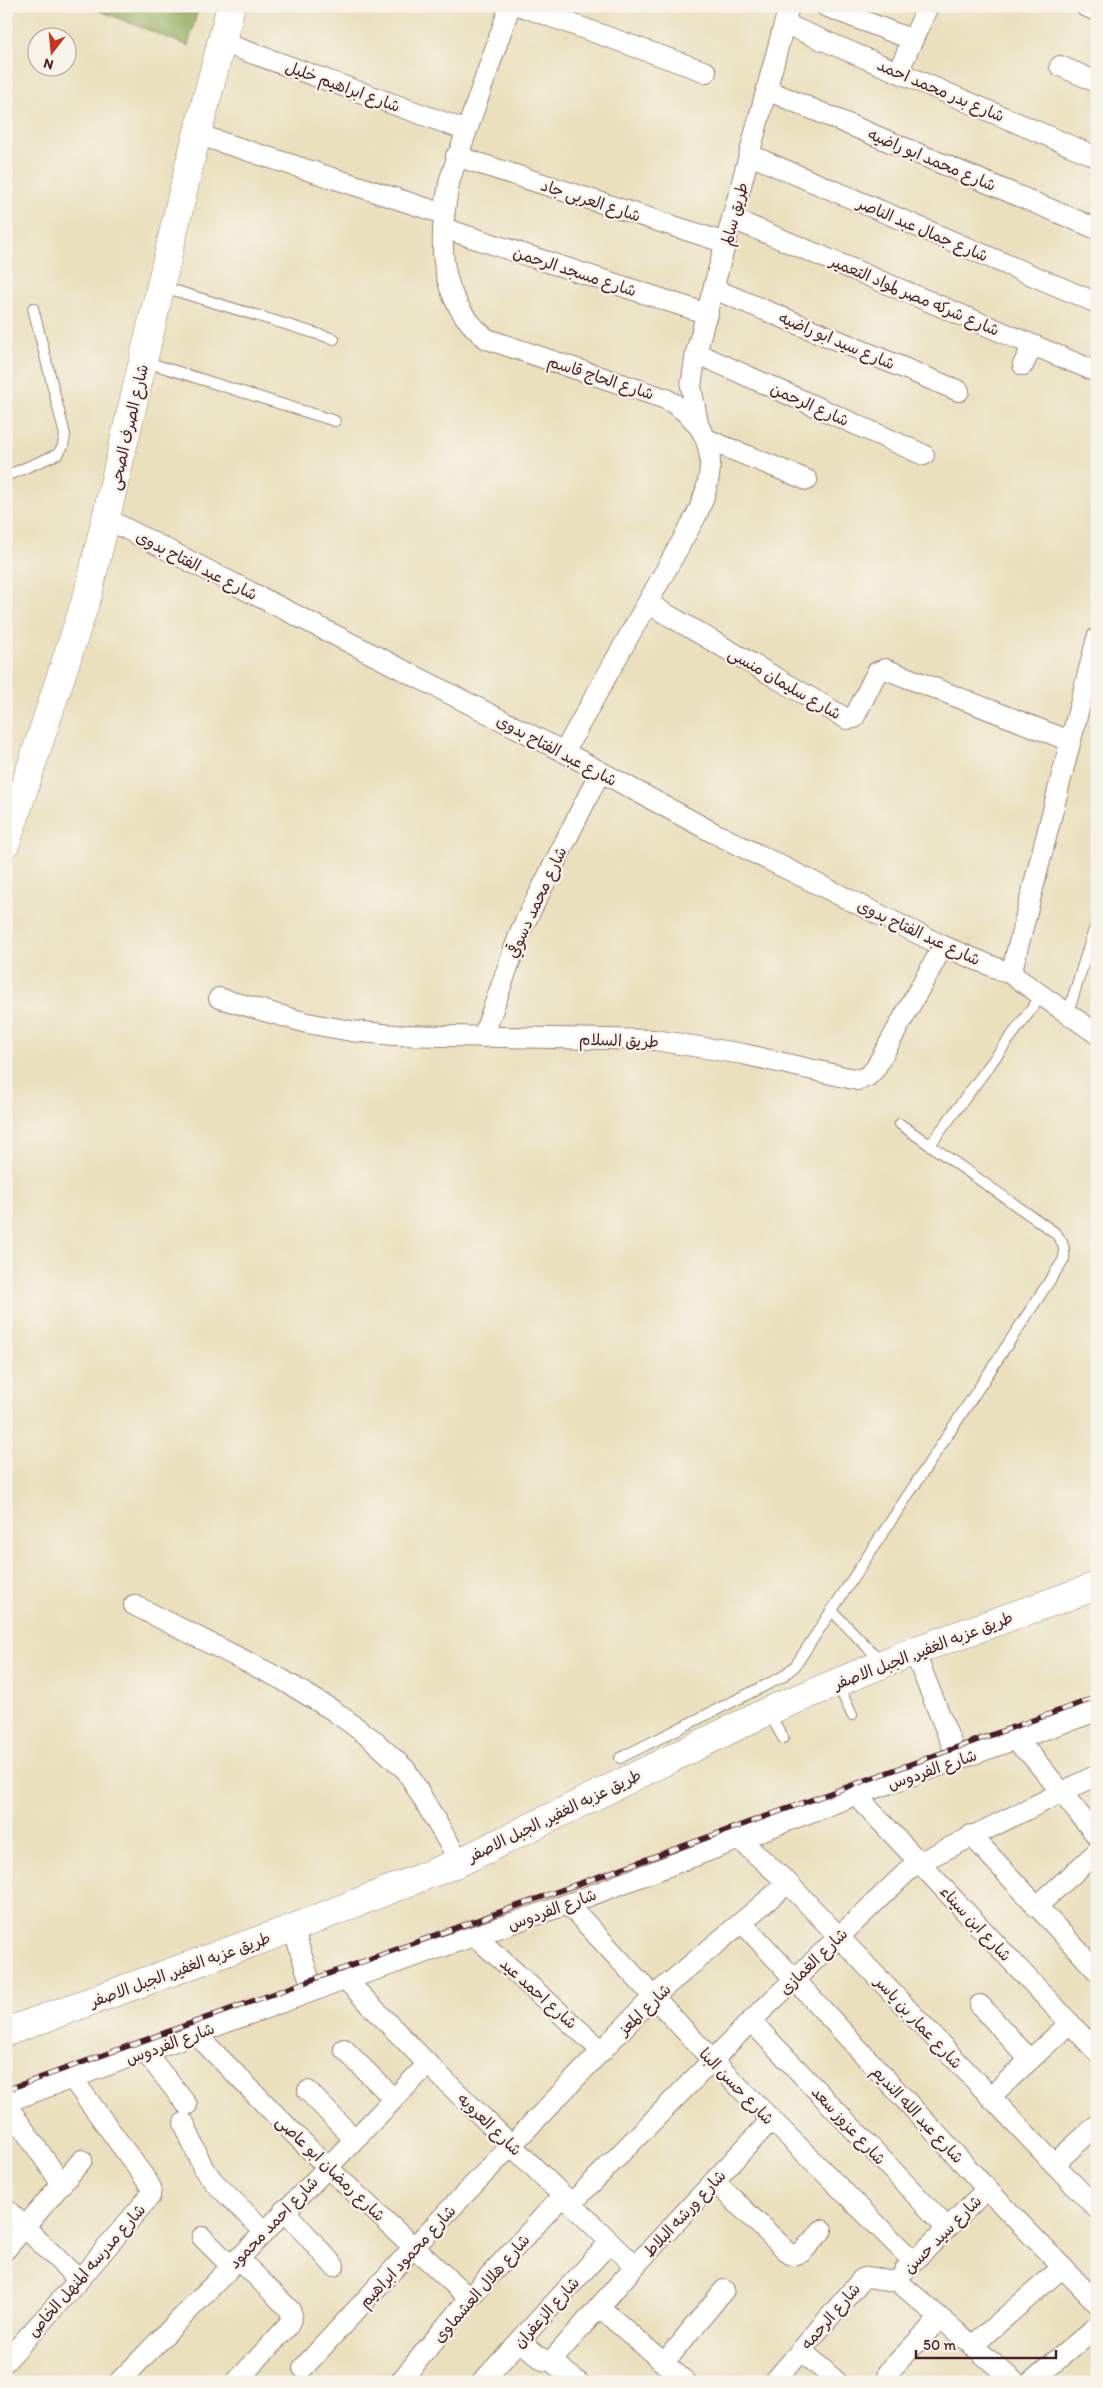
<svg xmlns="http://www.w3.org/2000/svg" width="1103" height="2388" font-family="Itim,'Playpen Sans Arabic',sans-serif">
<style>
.forest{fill:#92aa5c;stroke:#6e6444}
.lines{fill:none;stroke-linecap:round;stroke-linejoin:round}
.lane-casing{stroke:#9a8074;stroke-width:12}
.street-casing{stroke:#9a8074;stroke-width:22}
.secondary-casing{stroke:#9a8074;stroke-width:29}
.lane{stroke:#fff;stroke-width:10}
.street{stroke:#fff;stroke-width:20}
.secondary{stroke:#fff;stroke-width:28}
.rail-casing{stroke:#4a1f2b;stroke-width:5.5}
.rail{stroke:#f7f3e8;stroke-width:4;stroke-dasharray:11;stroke-linecap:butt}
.labels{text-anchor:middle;stroke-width:4.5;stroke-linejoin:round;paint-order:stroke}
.street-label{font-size:16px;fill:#4a1f2b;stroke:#f7f3e8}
</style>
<rect width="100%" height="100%" fill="#f7f3e8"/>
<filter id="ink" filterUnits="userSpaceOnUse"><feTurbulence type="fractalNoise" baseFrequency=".02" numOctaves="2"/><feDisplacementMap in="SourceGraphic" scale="10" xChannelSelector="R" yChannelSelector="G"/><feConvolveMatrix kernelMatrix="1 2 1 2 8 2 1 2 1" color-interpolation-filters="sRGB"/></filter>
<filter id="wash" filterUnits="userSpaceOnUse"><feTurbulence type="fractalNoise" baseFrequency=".0096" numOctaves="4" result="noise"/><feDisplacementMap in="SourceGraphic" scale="20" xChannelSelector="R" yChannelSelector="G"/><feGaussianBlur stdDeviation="1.12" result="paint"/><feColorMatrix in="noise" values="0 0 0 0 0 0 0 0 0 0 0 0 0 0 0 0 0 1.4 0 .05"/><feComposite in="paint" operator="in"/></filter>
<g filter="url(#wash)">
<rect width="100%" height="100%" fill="#eae0bd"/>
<!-- forest -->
<polygon class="forest" points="87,6 199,6 188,46"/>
</g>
<g filter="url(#ink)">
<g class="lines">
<defs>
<g id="lane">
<polyline points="163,287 334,339"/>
<polyline points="143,361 335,421"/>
<polyline points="6,476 58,454 63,446 65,435 33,308"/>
<polyline points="1068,1013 1097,920"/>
<polyline points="930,1145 1042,995"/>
<polyline points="832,1611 882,1662"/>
<polyline points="838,1685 852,1715"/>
<polyline points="768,1711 783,1738"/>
<path d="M620,1758l162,-81 13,-11 269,-407c1,-12 -1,-18 -10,-27l-154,-108"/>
</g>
<g id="street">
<path d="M510,6l-60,173c-12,59 -15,119 37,160l179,60c51,28 53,68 30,117l-132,236"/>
<polyline points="521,6 706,72"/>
<polyline points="825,6 913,40"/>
<polyline points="1085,6 1097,11"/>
<polyline points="785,24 1097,157"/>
<polyline points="221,42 465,130"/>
<polyline points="1060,66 1097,82"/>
<polyline points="898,72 928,6"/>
<polyline points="767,90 1097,229"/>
<polyline points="196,134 444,214"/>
<polyline points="750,155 1097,303"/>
<polyline points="456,156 726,243"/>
<polyline points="733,219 1097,372"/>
<polyline points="443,228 708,314"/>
<polyline points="714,289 959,391"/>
<polyline points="696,353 924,455"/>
<polyline points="1023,365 1033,345"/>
<polyline points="698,424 691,386 696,353 789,6"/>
<polyline points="706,439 807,480"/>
<polyline points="107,519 564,752 714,833 943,946 1011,974 1097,1034"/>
<polyline points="649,604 847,719 854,718 877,672 885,669 1070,741"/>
<polyline points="1011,974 1097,638"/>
<polyline points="219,998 307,1023 351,1031 394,1035 655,1040 743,1054 858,1080 868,1076 875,1069 943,946"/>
<polyline points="483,1037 521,930 600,772"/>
<polyline points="134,1605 281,1679 334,1711 372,1739 406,1770 460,1862"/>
<polyline points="914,1651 958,1760"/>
<polyline points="1015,1741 1031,1755 1097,1836"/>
<polyline points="856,1795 1097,2052"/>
<polyline points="971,1835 1097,1971"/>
<polyline points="739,1839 788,1883 1097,2209"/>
<polyline points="568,1904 712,2060 913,2261"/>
<polyline points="1036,1907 1097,1852"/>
<polyline points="742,1922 987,2189 1097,2303"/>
<polyline points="293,1928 313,1991"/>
<polyline points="475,1936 602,2051"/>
<polyline points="346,1980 428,2064 635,2266"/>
<polyline points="980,2005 1030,2060"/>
<polyline points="751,2021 947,2228"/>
<polyline points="196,2034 327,2167 469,2298"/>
<polyline points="344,2049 394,2099"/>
<polyline points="146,2053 187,2105"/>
<polyline points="308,2091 354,2139"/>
<polyline points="990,2097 1070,2023"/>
<polyline points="6,2102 313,1991 568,1904 856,1795 1097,1711"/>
<polyline points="6,2104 62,2184"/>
<polyline points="184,2123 203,2168 214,2182 264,2231"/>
<polyline points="1054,2164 1097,2125"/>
<polyline points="714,2181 790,2254 794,2255 802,2252 822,2230"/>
<polyline points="571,2204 751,2021 914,1865 1097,1775"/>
<polyline points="6,2209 79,2280"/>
<polyline points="284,2210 334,2266"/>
<polyline points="202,2237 230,2265"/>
<polyline points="6,2249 82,2160"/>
<polyline points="904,2271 987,2189"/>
<polyline points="896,2280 1015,2382"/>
<polyline points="599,2307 686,2382"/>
<polyline points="520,2341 543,2360 547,2361 554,2358 635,2266 771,2120"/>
<polyline points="972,2346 1063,2267"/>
<polyline points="801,2350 837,2382"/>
<polyline points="6,2361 79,2280 150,2196 151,2188 147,2181 72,2078"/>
<polyline points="551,2361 578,2382"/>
<polyline points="664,2363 724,2290"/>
<polyline points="303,2368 414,2247 654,1996 788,1883"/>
<polyline points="119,2382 428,2064"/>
<polyline points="236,2382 288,2326 292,2316 290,2310 238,2258"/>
<polyline points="400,2382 469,2298 563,2195"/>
<polyline points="482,2382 610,2242"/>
<path d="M774,2382l88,-103c13,-6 21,6 34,1"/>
<polyline points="890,2382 887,2377 888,2372 940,2318"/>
<polyline points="1031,2382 1097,2326"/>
</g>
<g id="secondary">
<polyline points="6,843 88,594 190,162 231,6"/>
<polyline points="6,2032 293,1928 460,1862 768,1711 914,1651 1097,1586"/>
</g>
</defs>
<!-- lane casing -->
<use href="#lane" class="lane-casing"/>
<!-- street casing -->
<use href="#street" class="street-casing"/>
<!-- secondary casing -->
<use href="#secondary" class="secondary-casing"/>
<!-- lane -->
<use href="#lane" class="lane"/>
<!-- street -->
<use href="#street" class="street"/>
<!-- secondary -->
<use href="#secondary" class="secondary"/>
<defs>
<polyline id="rail" points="6,2090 1097,1697"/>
</defs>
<!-- rail casing -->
<use href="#rail" class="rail-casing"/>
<!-- rail -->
<use href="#rail" class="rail"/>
</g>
</g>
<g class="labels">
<!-- street labels -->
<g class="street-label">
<text transform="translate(343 86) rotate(20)" y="6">شارع ابراهيم خليل</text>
<text transform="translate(941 90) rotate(23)" y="6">شارع بدر محمد احمد</text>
<text transform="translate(932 159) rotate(23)" y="6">شارع محمد ابو راضيه</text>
<text transform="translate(591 200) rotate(18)" y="6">شارع العربى جاد</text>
<text transform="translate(734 214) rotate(-75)" y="6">طريق سالم</text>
<text transform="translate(923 229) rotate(23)" y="6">شارع جمال عبد الناصر</text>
<text transform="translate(575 271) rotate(18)" y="6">شارع مسجد الرحمن</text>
<text transform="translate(915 295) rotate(23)" y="6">شارع شركه مصر لمواد التعمير</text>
<text transform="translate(837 340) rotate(23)" y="6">شارع سيد ابو راضيه</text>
<text transform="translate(601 377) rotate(18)" y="6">شارع الحاج قاسم</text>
<text transform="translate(810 404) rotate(24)" y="6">شارع الرحمن</text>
<text transform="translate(128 427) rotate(-77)" y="6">شارع الصرف الصحى</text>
<text transform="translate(197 565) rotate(27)" y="6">شارع عبد الفتاح بدوى</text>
<text transform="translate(785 683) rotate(30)" y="6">شارع سليمان منسى</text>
<text transform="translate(557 750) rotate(28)" y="6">شارع عبد الفتاح بدوى</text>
<text transform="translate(536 902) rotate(-65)" y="6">شارع محمد دسوقي</text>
<text transform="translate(919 932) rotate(25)" y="6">شارع عبد الفتاح بدوى</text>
<text transform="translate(619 1040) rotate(2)" y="6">طريق السلام</text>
<text transform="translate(923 1650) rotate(-21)" y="6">طريق عزبه الغفير, الجبل الاصفر</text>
<text transform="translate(932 1769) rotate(-19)" y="6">شارع الفردوس</text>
<text transform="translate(554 1815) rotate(-26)" y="6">طريق عزبه الغفير, الجبل الاصفر</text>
<text transform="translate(552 1909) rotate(-20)" y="6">شارع الفردوس</text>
<text transform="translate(976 1923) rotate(47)" y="6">شارع ابن سيناء</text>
<text transform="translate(813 1961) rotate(-44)" y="6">شارع الغمازى</text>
<text transform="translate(180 1969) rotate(-20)" y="6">طريق عزبه الغفير, الجبل الاصفر</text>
<text transform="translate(539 1993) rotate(42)" y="6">شارع احمد عيد</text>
<text transform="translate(644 2009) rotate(-44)" y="6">شارع المعز</text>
<text transform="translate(919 2022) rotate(47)" y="6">شارع عمار بن ياسر</text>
<text transform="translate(170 2043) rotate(-20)" y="6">شارع الفردوس</text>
<text transform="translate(737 2086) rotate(46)" y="6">شارع حسن البنا</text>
<text transform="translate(918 2114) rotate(47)" y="6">شارع عبد الله النديم</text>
<text transform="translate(490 2124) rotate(44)" y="6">شارع العروبه</text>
<text transform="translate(849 2125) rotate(47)" y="6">شارع عزوز سعد</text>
<text transform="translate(331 2168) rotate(44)" y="6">شارع رمضان ابو عاصى</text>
<text transform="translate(684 2213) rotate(-47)" y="6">شارع ورشه البلاط</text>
<text transform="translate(273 2222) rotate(-46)" y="6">شارع احمد محمود</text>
<text transform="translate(942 2234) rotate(-45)" y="6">شارع سيد حسن</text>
<text transform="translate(407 2256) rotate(-47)" y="6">شارع محمود ابراهيم</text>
<text transform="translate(86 2270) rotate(-49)" y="6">شارع مدرسه المنهل الخاص</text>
<text transform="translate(481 2288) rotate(-49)" y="6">شارع هلال العشماوى</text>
<text transform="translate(546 2312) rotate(-48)" y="6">شارع الزعفران</text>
<text transform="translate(830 2316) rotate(-49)" y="6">شارع الرحمه</text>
</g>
</g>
<!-- margin -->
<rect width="1103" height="2388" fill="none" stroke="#f7f3e8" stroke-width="25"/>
<!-- north arrow -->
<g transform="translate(52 52) rotate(196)"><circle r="24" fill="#f7f3e8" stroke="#b29e9c"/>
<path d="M0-4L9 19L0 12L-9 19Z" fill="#c8321e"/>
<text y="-8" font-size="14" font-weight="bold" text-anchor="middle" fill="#4a1f2b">N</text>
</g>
<!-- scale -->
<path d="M916 2350v8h140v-8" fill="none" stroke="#4a1f2b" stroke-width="2.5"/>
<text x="923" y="2350" font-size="15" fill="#4a1f2b" stroke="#f7f3e8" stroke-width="4" paint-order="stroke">50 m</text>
</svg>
